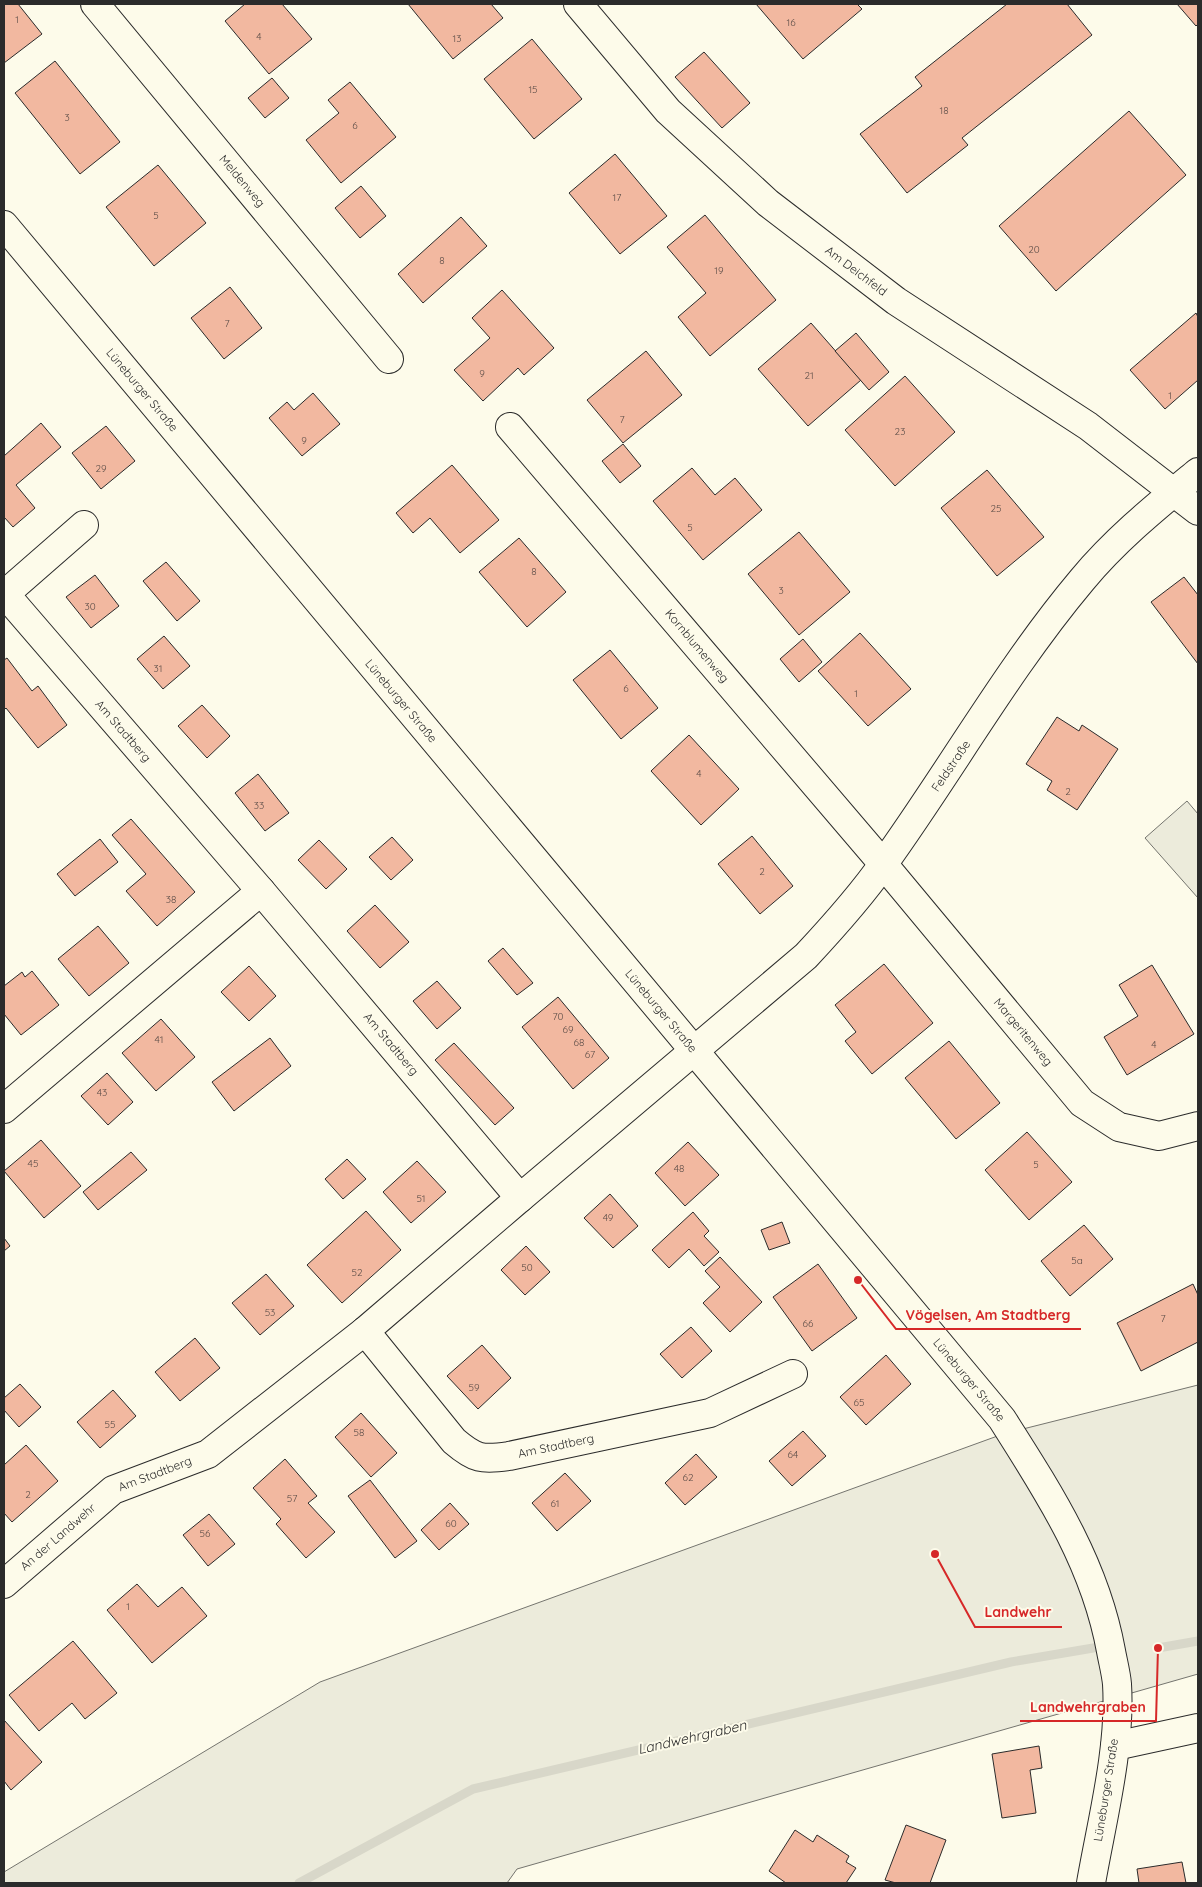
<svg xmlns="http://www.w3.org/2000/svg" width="1202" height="1887" font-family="Quicksand,sans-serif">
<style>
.green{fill:#ecebdb;stroke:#74746e}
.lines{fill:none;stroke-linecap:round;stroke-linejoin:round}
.stream{stroke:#d8d7c9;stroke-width:9}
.building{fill:#f2b8a0;stroke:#2b2b2b}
.street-casing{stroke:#2b2b2b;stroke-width:30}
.secondary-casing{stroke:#2b2b2b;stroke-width:30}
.street{stroke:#fdfbea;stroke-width:28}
.secondary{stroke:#fdfbea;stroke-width:28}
.labels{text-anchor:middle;stroke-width:4;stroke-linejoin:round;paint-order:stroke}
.number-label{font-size:10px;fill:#5d4e48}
.street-label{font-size:12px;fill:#2b2b2b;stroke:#fdfbea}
.water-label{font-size:14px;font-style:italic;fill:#2b2b2b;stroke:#fdfbea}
.leader{fill:none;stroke:#d62828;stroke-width:2}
.callout-dot{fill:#d62828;stroke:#fdfbea;stroke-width:2}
.callout-label{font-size:14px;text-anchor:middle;font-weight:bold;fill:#d62828;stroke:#fdfbea;stroke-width:4;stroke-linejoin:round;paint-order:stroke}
</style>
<rect width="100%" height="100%" fill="#fdfbea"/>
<!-- green -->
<g class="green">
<polygon points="1187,801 1198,814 1198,898 1145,838"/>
<polygon points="1198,1385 1198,1674 517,1869 507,1883 4,1883 4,1872 320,1682 1003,1434"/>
</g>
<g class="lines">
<!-- stream -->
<g class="stream">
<polyline points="1158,1648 1198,1641"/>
<polyline points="299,1883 473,1789 1011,1662 1105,1646"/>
</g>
</g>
<!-- building -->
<g class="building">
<polygon points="4,4 18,4 42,34 4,63"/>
<polygon points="245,4 282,4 312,39 269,74 225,21"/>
<polygon points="408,4 491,4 503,18 453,59"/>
<polygon points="756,4 857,4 862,9 803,59"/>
<polygon points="1007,4 1067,4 1092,35 962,138 968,145 907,193 860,134 922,86 915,77"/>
<polygon points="1177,4 1198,4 1198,24 1196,26"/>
<polygon points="532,39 582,99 534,139 484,79"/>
<polygon points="704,52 750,103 722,128 675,77"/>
<polygon points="55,61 120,142 80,174 15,93"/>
<polygon points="272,78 289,98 265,118 248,98"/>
<polygon points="350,82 396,137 341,183 306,140 339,113 328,100"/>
<polygon points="1129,111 1186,175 1056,291 999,226"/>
<polygon points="615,154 667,216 620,254 569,193"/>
<polygon points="158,165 206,223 154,266 106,207"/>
<polygon points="361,186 386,216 360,238 335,208"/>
<polygon points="705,215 776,300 710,356 678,317 706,293 667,247"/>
<polygon points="461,217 487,246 423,303 398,274"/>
<polygon points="230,287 262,328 224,359 191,318"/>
<polygon points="502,290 554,348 524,375 518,368 483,401 454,370 490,338 472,318"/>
<polygon points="1196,313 1198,317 1198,380 1165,409 1130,370"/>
<polygon points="811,323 861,380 808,426 758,369"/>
<polygon points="856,333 889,372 869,390 835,351"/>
<polygon points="646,351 682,395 623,443 587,400"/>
<polygon points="905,376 955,432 895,486 845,430"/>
<polygon points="313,393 340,424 302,456 269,418 287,402 294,410"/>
<polygon points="41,423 61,447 16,485 35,508 13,527 4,517 4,456"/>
<polygon points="106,426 135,461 101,489 72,453"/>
<polygon points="623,444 641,466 620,483 602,461"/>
<polygon points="452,465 499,520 460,553 430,518 413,533 396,513"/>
<polygon points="692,468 715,495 735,478 762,510 703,560 653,501"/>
<polygon points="987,470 1044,537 997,576 941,508"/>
<polygon points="799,532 850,592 799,635 748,574"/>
<polygon points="519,538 566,592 527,627 479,572"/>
<polygon points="166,562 200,601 177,621 143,581"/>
<polygon points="95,575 119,606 91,628 66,597"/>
<polygon points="1184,577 1198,595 1198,664 1151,602"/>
<polygon points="860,633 911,689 868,726 818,671"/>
<polygon points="164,636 190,666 163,689 137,659"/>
<polygon points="803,639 822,662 799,682 780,659"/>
<polygon points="610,650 658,708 621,739 573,680"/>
<polygon points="7,658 32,691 38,686 67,725 38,748 6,708 4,710 4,660"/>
<polygon points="202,705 230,736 207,758 178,726"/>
<polygon points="1057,717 1079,731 1082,725 1118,749 1077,810 1047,790 1052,781 1026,764"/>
<polygon points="689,735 739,789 701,825 651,771"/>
<polygon points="258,774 289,813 265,831 235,793"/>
<polygon points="131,819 195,892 157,926 126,891 146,874 112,835"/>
<polygon points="752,836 793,886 760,914 718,864"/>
<polygon points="392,837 413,860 391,880 369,857"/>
<polygon points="100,839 118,862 75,896 57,874"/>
<polygon points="319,840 347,869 326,889 298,860"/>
<polygon points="375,905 409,942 380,968 347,931"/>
<polygon points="98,926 129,963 89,996 58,959"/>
<polygon points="503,948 533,983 517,995 488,961"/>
<polygon points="884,964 933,1023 872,1074 845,1041 856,1032 835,1005"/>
<polygon points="1152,965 1194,1034 1127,1075 1104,1037 1138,1016 1119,985"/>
<polygon points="249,966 276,996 249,1021 221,992"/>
<polygon points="32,971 59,1005 21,1035 4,1014 4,986 22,972 25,977"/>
<polygon points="437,981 461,1008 437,1029 413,1001"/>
<polygon points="558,997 609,1058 573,1089 522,1027"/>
<polygon points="161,1019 195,1057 156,1091 122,1053"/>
<polygon points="270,1038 291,1066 234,1111 212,1082"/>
<polygon points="949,1041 1000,1103 956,1139 905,1078"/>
<polygon points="454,1043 514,1108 495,1125 435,1060"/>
<polygon points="107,1073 133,1102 108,1125 81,1096"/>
<polygon points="1027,1132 1072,1182 1029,1220 985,1170"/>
<polygon points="41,1140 81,1186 44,1218 4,1171"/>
<polygon points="688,1142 719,1175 685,1206 655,1173"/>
<polygon points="131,1152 147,1170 98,1210 83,1192"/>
<polygon points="347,1159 366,1179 343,1199 325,1179"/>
<polygon points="417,1161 446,1192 411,1223 383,1192"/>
<polygon points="610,1194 638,1226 613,1248 584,1218"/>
<polygon points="366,1211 401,1250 342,1303 307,1265"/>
<polygon points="693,1212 709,1231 704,1236 719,1252 704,1266 689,1249 669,1268 652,1250"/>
<polygon points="782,1222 790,1243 769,1250 761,1230"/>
<polygon points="1084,1225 1113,1259 1070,1296 1041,1261"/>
<polygon points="4,1238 10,1246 4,1251"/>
<polygon points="526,1246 550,1272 525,1295 501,1270"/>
<polygon points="720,1257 762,1302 730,1332 703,1303 720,1287 705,1271"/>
<polygon points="818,1264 857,1318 812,1351 773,1297"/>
<polygon points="266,1274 294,1306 260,1335 232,1303"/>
<polygon points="1193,1284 1198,1295 1198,1342 1141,1371 1117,1323"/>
<polygon points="691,1327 712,1351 682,1378 660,1354"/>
<polygon points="195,1338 220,1368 180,1401 155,1372"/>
<polygon points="482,1345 511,1378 478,1409 447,1376"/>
<polygon points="886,1355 911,1384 866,1425 840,1397"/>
<polygon points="20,1384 41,1407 19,1427 4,1410 4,1398"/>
<polygon points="113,1390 136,1416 100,1448 77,1422"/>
<polygon points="361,1413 397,1453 371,1477 335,1437"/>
<polygon points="803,1431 826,1456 792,1486 769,1461"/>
<polygon points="26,1445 58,1481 12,1522 4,1513 4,1465"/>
<polygon points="696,1454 717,1477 685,1505 665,1483"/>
<polygon points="285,1459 317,1496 308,1503 335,1532 306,1558 276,1524 281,1519 253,1488"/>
<polygon points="565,1473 591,1501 557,1531 532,1503"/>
<polygon points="370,1480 417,1541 395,1558 348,1496"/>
<polygon points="450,1503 469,1524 439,1550 421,1530"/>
<polygon points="209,1514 235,1544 208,1566 183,1535"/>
<polygon points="137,1584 158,1607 182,1587 207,1616 152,1663 107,1610"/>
<polygon points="73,1641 117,1693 85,1719 72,1703 39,1731 9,1695"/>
<polygon points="4,1720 42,1762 11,1790 4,1781"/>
<polygon points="1039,1746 1042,1768 1030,1770 1036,1813 1002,1818 992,1754"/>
<polygon points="906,1825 946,1840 930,1883 896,1883 885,1880"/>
<polygon points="795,1830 813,1842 817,1835 849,1856 846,1862 856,1868 846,1883 786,1883 769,1871"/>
<polygon points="1182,1862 1186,1883 1139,1883 1137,1869"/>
</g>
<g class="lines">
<defs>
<g id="street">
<polyline points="95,4 389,359"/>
<polyline points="578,4 668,111 768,203 896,301 1088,426 1198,511"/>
<polyline points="510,427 884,865 1082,1103 1119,1127 1159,1136 1198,1126"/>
<polyline points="5,594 84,525"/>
<path d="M4,596l1,-2 256,297 259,307 286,-242c28,-30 55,-60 78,-93 67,-93 124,-195 198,-283 34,-41 75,-74 116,-108"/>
<polyline points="4,1109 261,891"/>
<path d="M365,1331l89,110c21,18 28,19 55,15l201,-43 83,-39"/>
<polyline points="4,1584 113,1490 208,1454 365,1331 520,1198"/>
<polyline points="1115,1746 1198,1728"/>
</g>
<path id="secondary" d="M4,225l998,1194c47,74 93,144 109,232 2,11 5,22 6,33 4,64 -15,136 -26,199"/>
</defs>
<!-- street casing -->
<use href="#street" class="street-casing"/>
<!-- secondary casing -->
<use href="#secondary" class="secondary-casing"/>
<!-- street -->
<use href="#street" class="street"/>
<!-- secondary -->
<use href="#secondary" class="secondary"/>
</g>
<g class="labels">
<!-- number labels -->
<g class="number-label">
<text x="17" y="23">1</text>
<text x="791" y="26">16</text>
<text x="259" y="40">4</text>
<text x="457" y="42">13</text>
<text x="533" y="93">15</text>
<text x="944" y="114">18</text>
<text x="67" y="121">3</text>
<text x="355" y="129">6</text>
<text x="617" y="201">17</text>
<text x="156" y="219">5</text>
<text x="1034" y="253">20</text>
<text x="442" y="264">8</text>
<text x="719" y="274">19</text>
<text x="227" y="327">7</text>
<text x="482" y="377">9</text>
<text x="809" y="379">21</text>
<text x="1170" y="399">1</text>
<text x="622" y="423">7</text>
<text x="900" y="435">23</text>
<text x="304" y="444">9</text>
<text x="101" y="472">29</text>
<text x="996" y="512">25</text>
<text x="690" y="531">5</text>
<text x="534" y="575">8</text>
<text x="781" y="594">3</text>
<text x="90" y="610">30</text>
<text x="158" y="672">31</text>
<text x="626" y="692">6</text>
<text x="856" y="697">1</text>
<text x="699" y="777">4</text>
<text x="1068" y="795">2</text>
<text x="259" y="809">33</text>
<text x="762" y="875">2</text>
<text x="171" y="903">38</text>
<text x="558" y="1020">70</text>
<text x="568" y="1033">69</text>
<text x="159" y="1043">41</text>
<text x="579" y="1046">68</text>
<text x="1154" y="1048">4</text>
<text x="590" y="1058">67</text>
<text x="102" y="1096">43</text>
<text x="33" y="1167">45</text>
<text x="1036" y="1168">5</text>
<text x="679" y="1172">48</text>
<text x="421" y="1202">51</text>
<text x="608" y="1221">49</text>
<text x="1077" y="1264">5a</text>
<text x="527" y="1271">50</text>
<text x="357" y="1276">52</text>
<text x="270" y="1316">53</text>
<text x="1163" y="1322">7</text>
<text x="808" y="1327">66</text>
<text x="474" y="1391">59</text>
<text x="859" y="1406">65</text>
<text x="110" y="1428">55</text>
<text x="359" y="1436">58</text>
<text x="793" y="1458">64</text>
<text x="688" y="1481">62</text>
<text x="28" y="1498">2</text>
<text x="292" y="1502">57</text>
<text x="555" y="1507">61</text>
<text x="451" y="1527">60</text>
<text x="205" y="1537">56</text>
<text x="128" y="1610">1</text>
</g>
<!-- street labels -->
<g class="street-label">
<text transform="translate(242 181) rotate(50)" y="4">Meldenweg</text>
<text transform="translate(856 271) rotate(37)" y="4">Am Deichfeld</text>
<text transform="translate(142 390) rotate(50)" y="4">Lüneburger Straße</text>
<text transform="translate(697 646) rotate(50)" y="4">Kornblumenweg</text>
<text transform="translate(401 701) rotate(50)" y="4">Lüneburger Straße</text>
<text transform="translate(123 731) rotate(49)" y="4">Am Stadtberg</text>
<text transform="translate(951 766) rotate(-56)" y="4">Feldstraße</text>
<text transform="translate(661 1011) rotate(50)" y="4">Lüneburger Straße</text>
<text transform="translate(1023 1032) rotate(50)" y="4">Margeritenweg</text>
<text transform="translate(391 1044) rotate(50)" y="4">Am Stadtberg</text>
<text transform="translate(969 1380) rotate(50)" y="4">Lüneburger Straße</text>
<text transform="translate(556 1446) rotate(-12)" y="4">Am Stadtberg</text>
<text transform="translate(155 1474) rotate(-21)" y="4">Am Stadtberg</text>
<text transform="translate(58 1537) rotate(-41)" y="4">An der Landwehr</text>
<text transform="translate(1106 1790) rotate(-81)" y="4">Lüneburger Straße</text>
</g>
<!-- water labels -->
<g class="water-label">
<text transform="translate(692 1737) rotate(-13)" y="5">Landwehrgraben</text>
</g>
</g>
<!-- callouts -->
<path class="leader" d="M858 1280L896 1329H1081M935 1554L975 1627H1062M1158 1648L1156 1721H1020"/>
<g class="callout-dot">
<circle cx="858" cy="1280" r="5"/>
<circle cx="935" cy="1554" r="5"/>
<circle cx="1158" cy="1648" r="5"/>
</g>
<g class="callout-label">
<text x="988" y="1320">Vögelsen, Am Stadtberg</text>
<text x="1018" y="1617">Landwehr</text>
<text x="1088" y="1712">Landwehrgraben</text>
</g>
<!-- border -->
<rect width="1202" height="1887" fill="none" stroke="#2b2b2b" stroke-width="10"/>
</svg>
